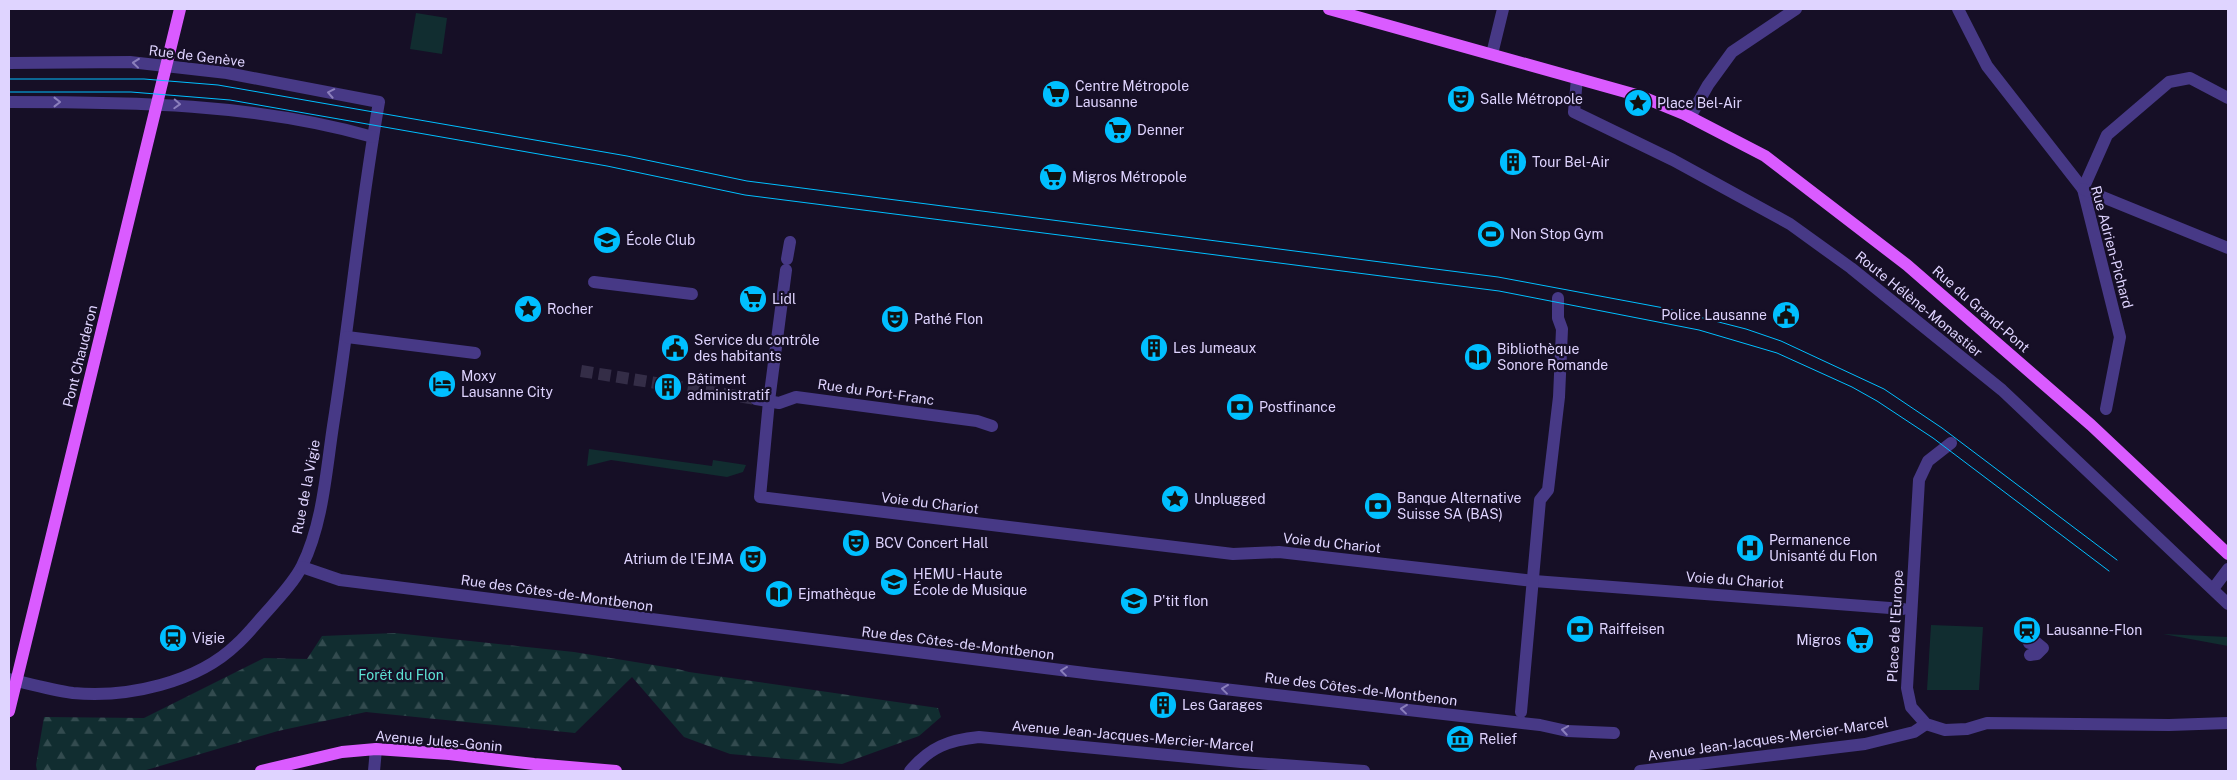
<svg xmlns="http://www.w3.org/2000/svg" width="2237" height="780" font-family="'Public Sans',sans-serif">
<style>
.grass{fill:#112d30}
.forest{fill:url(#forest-firs)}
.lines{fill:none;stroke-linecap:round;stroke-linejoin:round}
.minor-tunnel{stroke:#342d47;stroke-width:12;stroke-dasharray:12 6;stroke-linecap:butt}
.minor{stroke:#473986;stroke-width:12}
.major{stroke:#da5bff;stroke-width:12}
.tram{stroke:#00bfff;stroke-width:1}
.oneway{stroke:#8b7fbc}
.labels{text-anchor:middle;stroke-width:4.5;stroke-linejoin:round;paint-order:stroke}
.street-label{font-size:14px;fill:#dfd4ff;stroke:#160f26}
.poi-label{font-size:14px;fill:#dfd4ff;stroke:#160f26;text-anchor:start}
.park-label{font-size:14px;fill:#5de2d5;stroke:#160f26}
</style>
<defs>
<pattern id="forest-firs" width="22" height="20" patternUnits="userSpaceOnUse" patternTransform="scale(1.25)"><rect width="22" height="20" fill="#112d30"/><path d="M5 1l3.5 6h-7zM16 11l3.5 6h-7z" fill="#334b4f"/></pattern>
</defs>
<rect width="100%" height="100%" fill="#160f26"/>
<!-- grass -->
<g class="grass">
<polygon points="416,13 447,18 442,54 410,49"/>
<polygon points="589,449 712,466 713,460 746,465 743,472 727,477 611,460 587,466"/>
<polygon points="1931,625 1983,627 1979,690 1927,690"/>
<polygon points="2163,634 2228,637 2228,646"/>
</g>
<!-- forest -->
<polygon class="forest" points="395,633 574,652 678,669 689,672 938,708 941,717 919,736 842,764 730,754 684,737 632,677 575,733 366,712 278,731 143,771 37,771 36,765 44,717 144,718 264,658 307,659 322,636"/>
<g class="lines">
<!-- minor-tunnel -->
<polyline class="minor-tunnel" points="581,371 756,399"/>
<!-- minor -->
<g class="minor">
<polyline points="1958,9 1987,66 2083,189 2120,337 2106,409"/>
<polyline points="1492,54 1503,9"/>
<path d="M9,63l121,-1 97,11 152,29c-19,107 -29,216 -46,324 -7,46 -10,97 -31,140 -9,18 -26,35 -40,51 -8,9 -16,19 -25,27 -40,39 -110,54 -164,49 -21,-3 -43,-9 -64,-14"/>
<polyline points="1577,78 1574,112 1673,160 1790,224 1851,268 2002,390 2228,604"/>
<path d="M9,102c123,0 244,1 364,35"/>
<polyline points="1690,117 1708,85 1732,52 1796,9"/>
<polyline points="2083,189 2107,135 2169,82 2190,78 2228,98"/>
<polyline points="2083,189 2228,248"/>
<polyline points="787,259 790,242"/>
<polyline points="786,270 769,401 760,497 1233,554 1279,552 1534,581 1903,609"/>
<polyline points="594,282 692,294"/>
<polyline points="347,337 475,353"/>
<polyline points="756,399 779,403 796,397 977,421 992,426"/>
<polyline points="1951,443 1928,461 1919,480 1907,688 1911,707 1926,724 1945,730 1967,729 1987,723 2169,725 2228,723"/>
<polyline points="302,567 340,580 1093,674 1540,725 1567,731 1614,733"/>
<polyline points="2213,589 2228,569"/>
<polyline points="2029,643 2037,643 2043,648 2037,654 2030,655"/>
<polyline points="1521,712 1540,500 1548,490 1559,397 1562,329 1558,318 1558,298"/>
<polyline points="374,771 376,749"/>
<path d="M910,771c20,-24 39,-31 69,-34l262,25 123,9"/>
<polyline points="1640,771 1865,744 1914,732 1926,724"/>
</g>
<!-- major -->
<g class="major">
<polyline points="1329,9 1640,96 1684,114 1765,156 1907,265 2091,425 2228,554"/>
<polyline points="9,711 180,9"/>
<polyline points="261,771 342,752 376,749 449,754 534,764 616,771"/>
</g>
<!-- tram -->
<g class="tram">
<polyline points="9,79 144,79 218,85 627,156 747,181 1498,277 1664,308 1746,329 1781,341 1884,389 1942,428 2117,560"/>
<polyline points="9,92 131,92 230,100 607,166 745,195 1499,291 1699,330 1777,353 1852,387 1877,401 1933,438 2109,571"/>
</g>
</g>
<!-- one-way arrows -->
<defs><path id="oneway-chevron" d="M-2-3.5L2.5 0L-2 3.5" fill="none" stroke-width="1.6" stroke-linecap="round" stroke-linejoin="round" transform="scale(1.25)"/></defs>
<g class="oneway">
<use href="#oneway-chevron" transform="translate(136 63) rotate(-174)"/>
<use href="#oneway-chevron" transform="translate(331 93) rotate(-169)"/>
<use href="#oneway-chevron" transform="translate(57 102)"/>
<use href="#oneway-chevron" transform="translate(177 104) rotate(3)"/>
<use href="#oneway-chevron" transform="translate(1064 671) rotate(-173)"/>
<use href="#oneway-chevron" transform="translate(1225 689) rotate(-173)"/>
<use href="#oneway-chevron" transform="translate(1404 709) rotate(-174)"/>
<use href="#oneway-chevron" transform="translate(1565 730) rotate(-171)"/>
</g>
<!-- icons -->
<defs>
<symbol id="supermarket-disc" viewBox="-11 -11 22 22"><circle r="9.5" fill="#00bfff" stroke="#160f26"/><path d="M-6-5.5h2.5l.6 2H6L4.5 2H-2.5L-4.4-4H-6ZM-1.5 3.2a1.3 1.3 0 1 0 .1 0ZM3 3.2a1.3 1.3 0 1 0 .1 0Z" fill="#111"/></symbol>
<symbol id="theatre-disc" viewBox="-11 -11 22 22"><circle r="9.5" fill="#00bfff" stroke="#160f26"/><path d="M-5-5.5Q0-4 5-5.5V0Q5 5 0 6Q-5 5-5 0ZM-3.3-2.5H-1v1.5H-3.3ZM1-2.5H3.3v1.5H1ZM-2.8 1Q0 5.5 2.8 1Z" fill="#111"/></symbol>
<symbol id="sight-disc" viewBox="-11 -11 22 22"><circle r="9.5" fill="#00bfff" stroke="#160f26"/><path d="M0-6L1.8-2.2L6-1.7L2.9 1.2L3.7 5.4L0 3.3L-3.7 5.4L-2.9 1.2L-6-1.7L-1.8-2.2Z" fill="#111"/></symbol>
<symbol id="building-disc" viewBox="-11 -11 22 22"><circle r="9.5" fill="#00bfff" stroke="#160f26"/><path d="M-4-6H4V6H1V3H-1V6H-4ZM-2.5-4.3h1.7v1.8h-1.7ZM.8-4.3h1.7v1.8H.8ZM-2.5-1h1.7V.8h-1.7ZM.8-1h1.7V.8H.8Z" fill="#111"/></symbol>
<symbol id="stadium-disc" viewBox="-11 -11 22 22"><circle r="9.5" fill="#00bfff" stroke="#160f26"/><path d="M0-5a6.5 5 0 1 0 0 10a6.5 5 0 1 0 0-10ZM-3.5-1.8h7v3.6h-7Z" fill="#111"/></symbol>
<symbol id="university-disc" viewBox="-11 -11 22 22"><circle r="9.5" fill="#00bfff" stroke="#160f26"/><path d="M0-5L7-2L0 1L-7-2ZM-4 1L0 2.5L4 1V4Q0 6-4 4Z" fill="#111"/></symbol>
<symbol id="civic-disc" viewBox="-11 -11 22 22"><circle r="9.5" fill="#00bfff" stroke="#160f26"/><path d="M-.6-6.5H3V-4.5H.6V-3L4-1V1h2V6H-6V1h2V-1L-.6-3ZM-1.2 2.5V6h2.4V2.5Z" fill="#111"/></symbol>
<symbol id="library-disc" viewBox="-11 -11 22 22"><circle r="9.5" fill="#00bfff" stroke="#160f26"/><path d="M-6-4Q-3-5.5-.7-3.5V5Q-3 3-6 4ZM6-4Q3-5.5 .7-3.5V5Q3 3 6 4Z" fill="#111"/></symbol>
<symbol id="hotel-disc" viewBox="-11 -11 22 22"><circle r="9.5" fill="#00bfff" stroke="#160f26"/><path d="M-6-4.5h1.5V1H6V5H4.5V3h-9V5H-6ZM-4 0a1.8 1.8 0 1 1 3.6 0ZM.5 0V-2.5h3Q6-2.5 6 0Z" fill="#111"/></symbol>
<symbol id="bank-disc" viewBox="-11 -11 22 22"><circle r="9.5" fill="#00bfff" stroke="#160f26"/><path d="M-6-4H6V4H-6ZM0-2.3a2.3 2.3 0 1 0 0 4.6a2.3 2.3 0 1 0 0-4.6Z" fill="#111"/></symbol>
<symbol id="hospital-disc" viewBox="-11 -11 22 22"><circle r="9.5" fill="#00bfff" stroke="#160f26"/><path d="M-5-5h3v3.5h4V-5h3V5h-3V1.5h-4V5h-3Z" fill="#111"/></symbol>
<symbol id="school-disc" viewBox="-11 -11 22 22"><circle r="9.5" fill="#00bfff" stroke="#160f26"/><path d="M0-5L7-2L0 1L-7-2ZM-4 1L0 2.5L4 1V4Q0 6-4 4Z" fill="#111"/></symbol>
<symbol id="station-disc" viewBox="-11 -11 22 22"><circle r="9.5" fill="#00bfff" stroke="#160f26"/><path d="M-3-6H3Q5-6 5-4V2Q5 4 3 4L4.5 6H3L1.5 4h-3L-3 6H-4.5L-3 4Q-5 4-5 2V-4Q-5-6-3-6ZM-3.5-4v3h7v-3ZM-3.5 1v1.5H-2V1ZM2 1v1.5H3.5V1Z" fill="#111"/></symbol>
<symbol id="museum-disc" viewBox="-11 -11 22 22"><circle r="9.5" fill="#00bfff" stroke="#160f26"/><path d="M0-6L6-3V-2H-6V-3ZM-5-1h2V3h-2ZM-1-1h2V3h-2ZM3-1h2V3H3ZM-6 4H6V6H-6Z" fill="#111"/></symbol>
</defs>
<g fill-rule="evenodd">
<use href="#supermarket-disc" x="1040" y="78" width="32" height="32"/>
<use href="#theatre-disc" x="1445" y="83" width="32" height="32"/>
<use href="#sight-disc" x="1622" y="87" width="32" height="32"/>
<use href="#supermarket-disc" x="1102" y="114" width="32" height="32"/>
<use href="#building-disc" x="1497" y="146" width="32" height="32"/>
<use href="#supermarket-disc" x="1037" y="161" width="32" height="32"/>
<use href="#stadium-disc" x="1475" y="218" width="32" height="32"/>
<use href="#university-disc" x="591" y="224" width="32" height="32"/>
<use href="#supermarket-disc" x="737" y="283" width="32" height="32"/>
<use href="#sight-disc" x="512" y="293" width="32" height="32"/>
<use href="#civic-disc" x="1770" y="299" width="32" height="32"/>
<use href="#theatre-disc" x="879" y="303" width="32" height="32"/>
<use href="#civic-disc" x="659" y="332" width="32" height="32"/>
<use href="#building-disc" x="1138" y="332" width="32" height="32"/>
<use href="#library-disc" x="1462" y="341" width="32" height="32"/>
<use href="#hotel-disc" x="426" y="368" width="32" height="32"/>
<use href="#building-disc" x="652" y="371" width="32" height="32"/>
<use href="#bank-disc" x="1224" y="391" width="32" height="32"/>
<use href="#sight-disc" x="1159" y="483" width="32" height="32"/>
<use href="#bank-disc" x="1362" y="490" width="32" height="32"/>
<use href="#theatre-disc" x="840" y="527" width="32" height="32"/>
<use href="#hospital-disc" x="1734" y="532" width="32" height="32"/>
<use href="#theatre-disc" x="737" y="543" width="32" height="32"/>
<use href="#school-disc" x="878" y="566" width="32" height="32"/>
<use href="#library-disc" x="763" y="578" width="32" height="32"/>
<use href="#school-disc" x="1118" y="585" width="32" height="32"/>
<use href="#bank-disc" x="1564" y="613" width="32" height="32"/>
<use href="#station-disc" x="2011" y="614" width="32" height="32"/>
<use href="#station-disc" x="157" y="622" width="32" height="32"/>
<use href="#supermarket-disc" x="1844" y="624" width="32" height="32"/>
<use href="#building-disc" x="1147" y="689" width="32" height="32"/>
<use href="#museum-disc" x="1444" y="723" width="32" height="32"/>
</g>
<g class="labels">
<!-- street labels -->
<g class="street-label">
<text transform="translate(197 56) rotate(7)" y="5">Rue de Genève</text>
<text transform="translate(2112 247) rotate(75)" y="5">Rue Adrien-Pichard</text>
<text transform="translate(1919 304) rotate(39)" y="5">Route Hélène-Monastier</text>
<text transform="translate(1981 309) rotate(41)" y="5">Rue du Grand-Pont</text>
<text transform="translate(80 356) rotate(-76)" y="5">Pont Chauderon</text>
<text transform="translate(876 392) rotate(8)" y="5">Rue du Port-Franc</text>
<text transform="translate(306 487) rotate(-79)" y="5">Rue de la Vigie</text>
<text transform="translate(930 503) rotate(7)" y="5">Voie du Chariot</text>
<text transform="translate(1332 543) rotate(6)" y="5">Voie du Chariot</text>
<text transform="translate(1735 580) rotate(4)" y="5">Voie du Chariot</text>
<text transform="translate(557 593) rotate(8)" y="5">Rue des Côtes-de-Montbenon</text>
<text transform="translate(1895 626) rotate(-87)" y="5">Place de l'Europe</text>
<text transform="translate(958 643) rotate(7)" y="5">Rue des Côtes-de-Montbenon</text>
<text transform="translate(1361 689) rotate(7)" y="5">Rue des Côtes-de-Montbenon</text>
<text transform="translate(1133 736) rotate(5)" y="5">Avenue Jean-Jacques-Mercier-Marcel</text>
<text transform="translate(1768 739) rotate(-8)" y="5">Avenue Jean-Jacques-Mercier-Marcel</text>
<text transform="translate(439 741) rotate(5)" y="5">Avenue Jules-Gonin</text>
</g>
<!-- poi labels -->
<g class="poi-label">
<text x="1075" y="91">Centre Métropole<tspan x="1075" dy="16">Lausanne</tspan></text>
<text x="1480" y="104">Salle Métropole</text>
<text x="1657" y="108">Place Bel-Air</text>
<text x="1137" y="135">Denner</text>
<text x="1532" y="167">Tour Bel-Air</text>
<text x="1072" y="182">Migros Métropole</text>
<text x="1510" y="239">Non Stop Gym</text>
<text x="626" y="245">École Club</text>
<text x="772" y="304">Lidl</text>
<text x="547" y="314">Rocher</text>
<text x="1767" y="320" text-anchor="end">Police Lausanne</text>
<text x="914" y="324">Pathé Flon</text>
<text x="694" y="345">Service du contrôle<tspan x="694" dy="16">des habitants</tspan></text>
<text x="1173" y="353">Les Jumeaux</text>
<text x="1497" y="354">Bibliothèque<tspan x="1497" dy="16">Sonore Romande</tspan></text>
<text x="461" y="381">Moxy<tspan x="461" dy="16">Lausanne City</tspan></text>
<text x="687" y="384">Bâtiment<tspan x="687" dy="16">administratif</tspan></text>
<text x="1259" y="412">Postfinance</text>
<text x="1397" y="503">Banque Alternative<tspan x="1397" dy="16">Suisse SA (BAS)</tspan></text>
<text x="1194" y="504">Unplugged</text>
<text x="1769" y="545">Permanence<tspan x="1769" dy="16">Unisanté du Flon</tspan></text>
<text x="875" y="548">BCV Concert Hall</text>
<text x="734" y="564" text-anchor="end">Atrium de l'EJMA</text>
<text x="913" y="579">HEMU - Haute<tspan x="913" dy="16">École de Musique</tspan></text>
<text x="798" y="599">Ejmathèque</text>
<text x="1153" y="606">P'tit flon</text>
<text x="1599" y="634">Raiffeisen</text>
<text x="2046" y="635">Lausanne-Flon</text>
<text x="192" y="643">Vigie</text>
<text x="1841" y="645" text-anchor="end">Migros</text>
<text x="1182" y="710">Les Garages</text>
<text x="1479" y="744">Relief</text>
</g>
<!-- park labels -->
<g class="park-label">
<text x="401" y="680">Forêt du Flon</text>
</g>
</g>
<!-- border -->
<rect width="2237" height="780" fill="none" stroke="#dfd4ff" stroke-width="20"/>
</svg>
